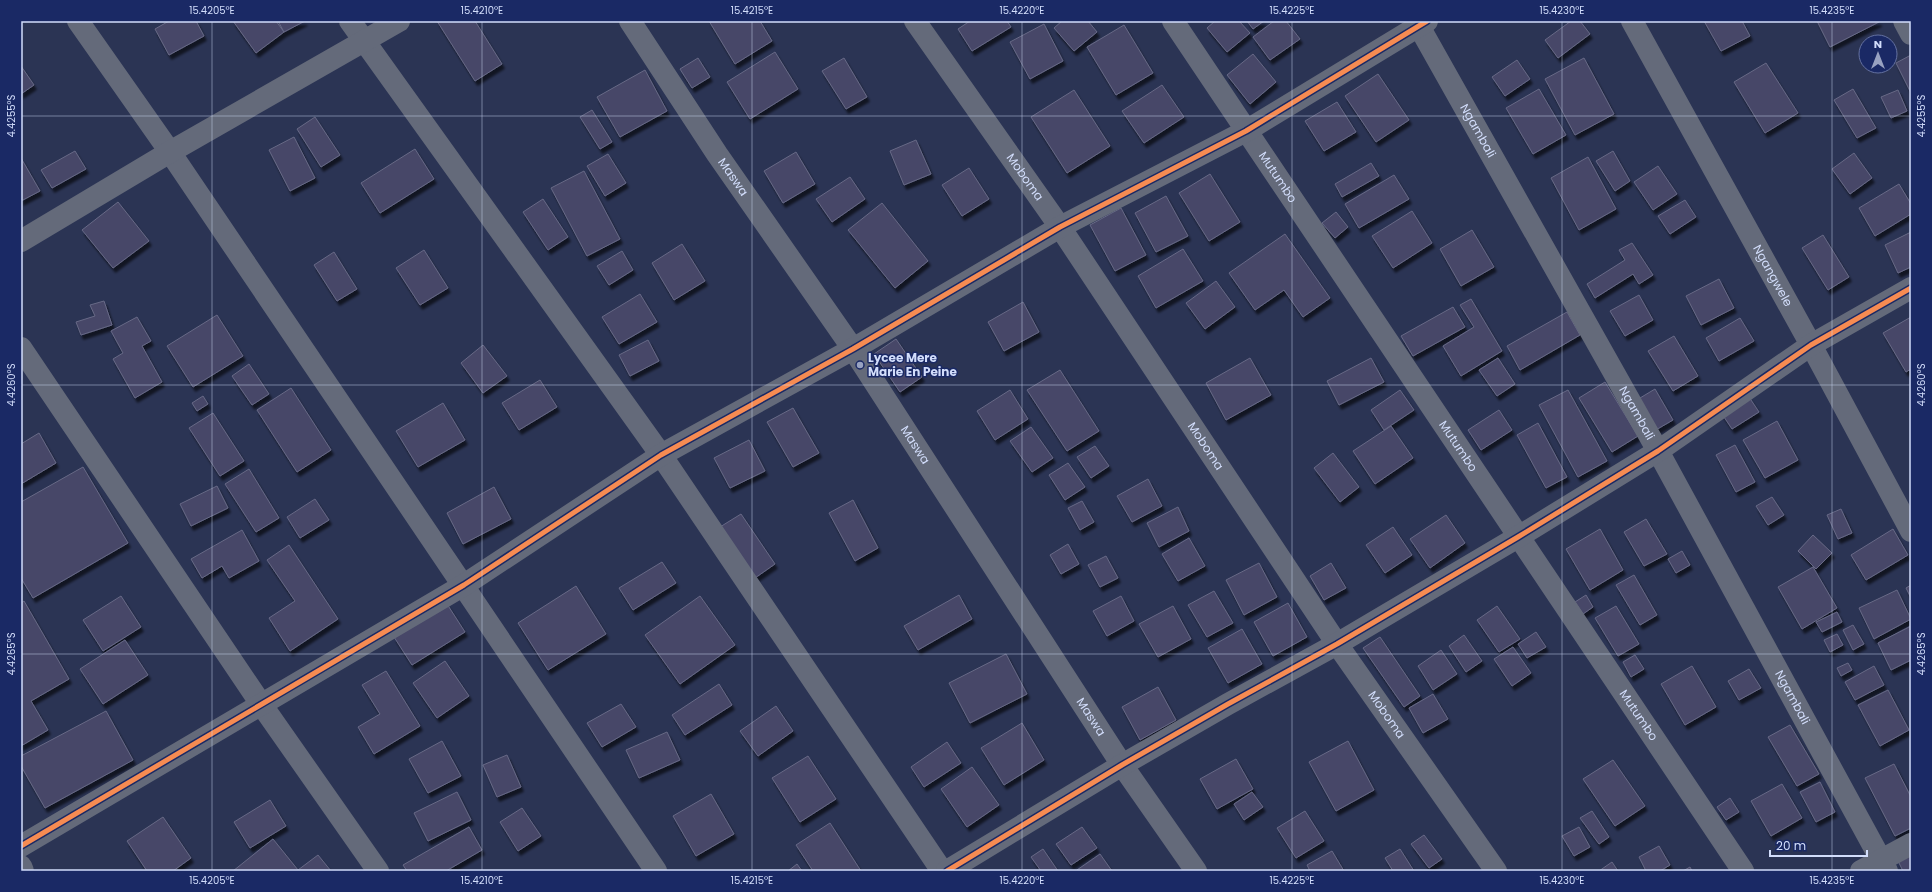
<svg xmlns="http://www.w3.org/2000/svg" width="1932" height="892" font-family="Poppins,sans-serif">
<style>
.building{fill:#474767;stroke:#676986;filter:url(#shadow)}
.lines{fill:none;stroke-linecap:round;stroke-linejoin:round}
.street{stroke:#646a7a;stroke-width:22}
.cycleway-casing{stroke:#1a2965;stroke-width:8}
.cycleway{stroke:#f68b52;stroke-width:5}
.ticks{fill:none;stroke:#d2ddfb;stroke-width:1;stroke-opacity:0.45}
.poi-dot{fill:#98a2c1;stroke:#1a2965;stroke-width:1.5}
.labels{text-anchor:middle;stroke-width:3;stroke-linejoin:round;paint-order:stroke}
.street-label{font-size:12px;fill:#d2ddfb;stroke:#1a2965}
.poi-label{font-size:12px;font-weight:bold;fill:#d2ddfb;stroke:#1a2965;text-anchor:start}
.neatline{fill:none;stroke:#d2ddfb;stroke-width:1.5}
.ticks-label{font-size:10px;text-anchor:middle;fill:#d2ddfb}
</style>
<defs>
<filter id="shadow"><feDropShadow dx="2.5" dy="4.5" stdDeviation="1" flood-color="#0009"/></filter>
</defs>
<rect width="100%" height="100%" fill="#2b3454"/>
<!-- building -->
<g class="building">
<polygon points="169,21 196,21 204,36 169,55 155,29"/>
<polygon points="233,21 276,21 284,32 256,53"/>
<polygon points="278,21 305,21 284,32"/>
<polygon points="437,21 475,21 502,64 475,81"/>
<polygon points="709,21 760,21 772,41 735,64"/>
<polygon points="970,21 1007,21 1011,27 972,51 958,29"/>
<polygon points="1062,21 1088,21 1097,32 1074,51 1054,28"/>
<polygon points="1215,21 1239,21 1250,33 1227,52 1207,28"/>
<polygon points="1247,21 1264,21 1253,29"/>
<polygon points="1274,21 1286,21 1300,39 1270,60 1253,37"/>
<polygon points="1571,21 1580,21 1590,34 1558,58 1545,40"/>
<polygon points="1704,21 1742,21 1750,36 1721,51"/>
<polygon points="1817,21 1879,21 1879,22 1830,47"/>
<polygon points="1044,24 1063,61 1030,79 1010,42"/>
<polygon points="1124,25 1153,73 1116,95 1087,47"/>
<polygon points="775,52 798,89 750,119 727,82"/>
<polygon points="1253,54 1276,82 1250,104 1227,75"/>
<polygon points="1911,55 1911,93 1896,63"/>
<polygon points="698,58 710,77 692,88 680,69"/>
<polygon points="844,58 867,97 846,109 822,71"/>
<polygon points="1584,58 1614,114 1575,135 1545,79"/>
<polygon points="1517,60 1530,79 1505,96 1492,77"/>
<polygon points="1766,63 1798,113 1765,133 1734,82"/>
<polygon points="21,66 34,85 21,94"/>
<polygon points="645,70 667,111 620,137 597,97"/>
<polygon points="1378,74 1409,120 1376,142 1345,96"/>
<polygon points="1162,85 1184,117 1144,143 1122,111"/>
<polygon points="1539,89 1566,135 1533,154 1506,108"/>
<polygon points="1853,89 1876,128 1857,138 1834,100"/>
<polygon points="1074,90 1110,146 1067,173 1031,117"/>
<polygon points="1898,90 1907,111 1891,118 1881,97"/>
<polygon points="1337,102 1356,132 1324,151 1305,121"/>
<polygon points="592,110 612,142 600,149 580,117"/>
<polygon points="315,117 340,155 321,167 297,129"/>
<polygon points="294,137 315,178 290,191 269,150"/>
<polygon points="916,140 931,174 904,185 890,151"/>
<polygon points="415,149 434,179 380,213 361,183"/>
<polygon points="75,151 86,169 52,188 41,170"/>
<polygon points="1613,151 1630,181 1615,191 1596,161"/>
<polygon points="796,152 815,184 783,203 764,171"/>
<polygon points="1854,153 1872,178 1850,194 1832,169"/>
<polygon points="608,154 626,183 605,196 587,166"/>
<polygon points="1588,157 1616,209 1579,230 1551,178"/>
<polygon points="21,158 40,191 21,201"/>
<polygon points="1371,163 1379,176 1342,197 1335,184"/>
<polygon points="1658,166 1677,194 1653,210 1634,182"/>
<polygon points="969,168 989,199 962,216 942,185"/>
<polygon points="584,171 620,239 587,256 551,188"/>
<polygon points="1210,174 1240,222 1209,241 1179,193"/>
<polygon points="1394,175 1409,199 1359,228 1345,204"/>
<polygon points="850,177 865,199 832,222 816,199"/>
<polygon points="1899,184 1911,204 1911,214 1875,236 1859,208"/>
<polygon points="1166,196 1188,236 1156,252 1135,213"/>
<polygon points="543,199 568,237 548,250 523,212"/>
<polygon points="1685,200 1696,217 1670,234 1658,216"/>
<polygon points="118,202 149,241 113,268 82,230"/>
<polygon points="882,203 928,261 895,288 848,230"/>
<polygon points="1121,208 1146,255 1115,271 1090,225"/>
<polygon points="1412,211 1432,243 1393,268 1372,236"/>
<polygon points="1336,212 1348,227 1335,238 1322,223"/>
<polygon points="1472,230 1494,267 1461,286 1440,249"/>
<polygon points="1911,232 1911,267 1898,273 1885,245"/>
<polygon points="1285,234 1330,298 1303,317 1284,290 1255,310 1229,273"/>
<polygon points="1823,235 1849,277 1828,290 1802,248"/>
<polygon points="1632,243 1653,275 1639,284 1633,274 1595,298 1587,284 1625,260 1619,250"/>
<polygon points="682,244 705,281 674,300 652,263"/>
<polygon points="1183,249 1203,281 1156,308 1138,276"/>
<polygon points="424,250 448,288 420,305 396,268"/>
<polygon points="622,251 633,270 609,285 597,266"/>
<polygon points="334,252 357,289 337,301 314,265"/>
<polygon points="1719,279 1734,308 1701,325 1686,296"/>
<polygon points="1216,281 1235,307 1205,329 1186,303"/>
<polygon points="640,294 657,322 619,344 602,317"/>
<polygon points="1639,295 1653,320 1625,336 1610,311"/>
<polygon points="1471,299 1502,351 1461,376 1443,346 1474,327 1460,305"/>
<polygon points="104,301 112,325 81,335 76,322 95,316 90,305"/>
<polygon points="1023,302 1039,332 1004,351 988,322"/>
<polygon points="1453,307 1465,327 1413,356 1401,336"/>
<polygon points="1567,312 1580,335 1520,370 1507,346"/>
<polygon points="217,315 243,356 193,387 167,346"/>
<polygon points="137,317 151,341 142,346 162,382 135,398 113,359 123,353 111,331"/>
<polygon points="1911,317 1911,369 1906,372 1883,333"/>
<polygon points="1740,318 1754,341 1719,361 1706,338"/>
<polygon points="1674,336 1698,376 1673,391 1648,351"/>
<polygon points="896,339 922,377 900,392 874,354"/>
<polygon points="648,340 659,361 630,376 619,355"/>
<polygon points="483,345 507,376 483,393 461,363"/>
<polygon points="1250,358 1271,395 1226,420 1206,383"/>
<polygon points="1371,358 1384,382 1339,405 1327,381"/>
<polygon points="1498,358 1515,384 1497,396 1479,370"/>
<polygon points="249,364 269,394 252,405 232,376"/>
<polygon points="1060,370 1099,431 1067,451 1027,390"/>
<polygon points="540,380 557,407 519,430 502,403"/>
<polygon points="1605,382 1638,436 1612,452 1579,398"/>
<polygon points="291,388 331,450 297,472 257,410"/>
<polygon points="1655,389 1673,420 1654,431 1635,401"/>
<polygon points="1010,390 1028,419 995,440 977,411"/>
<polygon points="1400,390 1414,410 1384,430 1371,410"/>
<polygon points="1568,390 1607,461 1578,477 1539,405"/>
<polygon points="203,396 208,404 197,411 192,403"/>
<polygon points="1749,397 1759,412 1732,429 1722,414"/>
<polygon points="443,403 465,440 418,467 396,431"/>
<polygon points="793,408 819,453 793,467 767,422"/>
<polygon points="1499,410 1512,430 1481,450 1468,430"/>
<polygon points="213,413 244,461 220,476 189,428"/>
<polygon points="1777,421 1798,460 1765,478 1743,440"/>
<polygon points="1538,423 1567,477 1546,488 1517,435"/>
<polygon points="1391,426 1413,458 1375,484 1353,451"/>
<polygon points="1031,427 1053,458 1032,472 1010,441"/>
<polygon points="39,433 56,463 21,484 21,444"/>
<polygon points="749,440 765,471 730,488 714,458"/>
<polygon points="1735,445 1755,482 1736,492 1716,455"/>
<polygon points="1095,446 1109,466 1091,478 1077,457"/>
<polygon points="1333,453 1359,487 1340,502 1314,468"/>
<polygon points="1068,463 1085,487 1065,500 1049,475"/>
<polygon points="83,467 128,543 33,598 21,578 21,502"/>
<polygon points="249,469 279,518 256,532 225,484"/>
<polygon points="1148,479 1162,506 1132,522 1117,496"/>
<polygon points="217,486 228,508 191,526 180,504"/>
<polygon points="494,487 511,519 463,544 447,513"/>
<polygon points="1772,497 1784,515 1768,525 1756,506"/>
<polygon points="315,499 329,520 300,538 287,517"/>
<polygon points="853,500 878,548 855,561 829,513"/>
<polygon points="1082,501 1094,522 1080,530 1068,508"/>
<polygon points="1178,507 1189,531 1159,547 1147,523"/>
<polygon points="1841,509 1852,533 1838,539 1827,515"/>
<polygon points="741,514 775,564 755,578 720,527"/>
<polygon points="1446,515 1465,543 1430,568 1410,539"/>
<polygon points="1646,519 1667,554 1644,566 1624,532"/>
<polygon points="1393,527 1412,555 1385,573 1366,545"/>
<polygon points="1600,529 1623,570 1590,590 1566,549"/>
<polygon points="1893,529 1908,555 1866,580 1851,555"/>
<polygon points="242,530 259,561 229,578 222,566 202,578 191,559"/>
<polygon points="1813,535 1832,553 1816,569 1798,551"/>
<polygon points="1189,538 1205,566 1178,581 1162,554"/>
<polygon points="1068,544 1079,564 1061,574 1050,555"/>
<polygon points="289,545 338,619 290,651 269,618 295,601 267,560"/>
<polygon points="1682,551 1690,565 1676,573 1668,559"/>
<polygon points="1106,556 1118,578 1100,587 1088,565"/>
<polygon points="662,562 676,583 633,610 619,588"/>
<polygon points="1259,563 1277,597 1244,615 1226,580"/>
<polygon points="1331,563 1346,588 1324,600 1310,576"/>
<polygon points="1813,567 1837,608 1802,629 1778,587"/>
<polygon points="1634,575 1657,615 1640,625 1616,585"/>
<polygon points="1911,585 1911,598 1906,588"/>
<polygon points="576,586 606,634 548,670 518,623"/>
<polygon points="1897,590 1911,619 1874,639 1859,608"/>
<polygon points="1214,591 1233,623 1207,637 1188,605"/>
<polygon points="959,595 972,619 918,650 904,626"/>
<polygon points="1586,595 1593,607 1583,614 1575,602"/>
<polygon points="121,596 141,627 103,651 83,620"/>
<polygon points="700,596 735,645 680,684 645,635"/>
<polygon points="1121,596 1134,621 1107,636 1093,611"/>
<polygon points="24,601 69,679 31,701 48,730 21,746 21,603"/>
<polygon points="1288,603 1307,637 1273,656 1254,622"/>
<polygon points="447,604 465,632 412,665 394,637"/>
<polygon points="1173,606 1191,639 1158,657 1139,624"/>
<polygon points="1497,606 1520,639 1499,652 1477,620"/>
<polygon points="1616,606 1639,644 1618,656 1595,618"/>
<polygon points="1837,612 1842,622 1822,632 1816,622"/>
<polygon points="1853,625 1864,644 1853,650 1843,630"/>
<polygon points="1911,626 1911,660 1891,670 1878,643"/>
<polygon points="1242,629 1262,664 1228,683 1208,648"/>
<polygon points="1536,632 1546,647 1527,658 1518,644"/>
<polygon points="1837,634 1843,645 1830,652 1824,640"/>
<polygon points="1464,635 1482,661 1466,672 1449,646"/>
<polygon points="1380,637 1420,696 1404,707 1363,648"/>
<polygon points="125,640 148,675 103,704 80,669"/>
<polygon points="1513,647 1531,673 1512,686 1494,659"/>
<polygon points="1441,650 1457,674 1433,690 1418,666"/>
<polygon points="1006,654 1027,694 970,723 949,683"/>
<polygon points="1635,655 1644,669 1631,677 1623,662"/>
<polygon points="445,661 469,696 437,718 413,683"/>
<polygon points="1848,663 1852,670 1841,676 1837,668"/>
<polygon points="1692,666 1716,707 1685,725 1661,684"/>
<polygon points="1874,666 1884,685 1855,700 1845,682"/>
<polygon points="1749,669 1761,688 1739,700 1728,681"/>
<polygon points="386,671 420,726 374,754 358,727 380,714 362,685"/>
<polygon points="719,684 732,705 685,735 672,715"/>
<polygon points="1158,687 1176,720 1140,740 1122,707"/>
<polygon points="1888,690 1909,730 1880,746 1858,705"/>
<polygon points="1433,694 1448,719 1423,733 1409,708"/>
<polygon points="621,704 636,727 602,747 587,723"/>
<polygon points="776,706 793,731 758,756 740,731"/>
<polygon points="106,711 133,760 45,808 21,766 21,756"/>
<polygon points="1022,723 1044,760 1004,785 981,748"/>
<polygon points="1790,725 1819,774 1797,786 1768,737"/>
<polygon points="667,732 680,760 639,778 626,750"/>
<polygon points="442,741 461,776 428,793 409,759"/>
<polygon points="1348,741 1374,790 1336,811 1309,762"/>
<polygon points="947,742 961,763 924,787 911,767"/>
<polygon points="507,755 521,787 497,797 483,765"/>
<polygon points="808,756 836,799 800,822 772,778"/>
<polygon points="1236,759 1253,789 1217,809 1200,779"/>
<polygon points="1613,760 1645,806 1615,826 1583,779"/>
<polygon points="1894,764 1911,797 1911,828 1895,836 1865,778"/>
<polygon points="972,767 999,805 967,827 941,789"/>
<polygon points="1820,782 1835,812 1816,822 1800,792"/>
<polygon points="1782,784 1802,818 1771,836 1751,801"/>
<polygon points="457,792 471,820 428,841 414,813"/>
<polygon points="1252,792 1263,807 1244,820 1234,804"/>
<polygon points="711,794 734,834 696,856 673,816"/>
<polygon points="1730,798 1739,812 1726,820 1717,807"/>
<polygon points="270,800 286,826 250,848 234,822"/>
<polygon points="522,808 541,836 518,851 500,822"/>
<polygon points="1305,811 1324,841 1296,858 1277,828"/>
<polygon points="1592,811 1609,837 1599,844 1580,818"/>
<polygon points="163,817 191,858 173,871 147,871 127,841"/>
<polygon points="830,823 861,871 813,871 796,845"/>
<polygon points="469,827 482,850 446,871 407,871 403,865"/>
<polygon points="1082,827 1097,848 1071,865 1056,844"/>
<polygon points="1579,827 1590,847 1574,856 1562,836"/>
<polygon points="1424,835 1442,859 1429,868 1411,844"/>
<polygon points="273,839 298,870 318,855 331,871 233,871"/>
<polygon points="1659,846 1670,865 1660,871 1646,871 1639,857"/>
<polygon points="1043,849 1058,871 1041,871 1031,857"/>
<polygon points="1400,849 1414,871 1393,871 1385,858"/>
<polygon points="1332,851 1344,871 1310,871 1307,865"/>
<polygon points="1100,854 1112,871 1077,871 1077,870"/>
<polygon points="1911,855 1911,871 1903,871 1898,861"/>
<polygon points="1612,862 1618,871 1599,871"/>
<polygon points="797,864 802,871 788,871"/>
<polygon points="1690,867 1692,871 1683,871"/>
</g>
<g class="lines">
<!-- street -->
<g class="street">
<polyline points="78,21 170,152 656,871"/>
<polyline points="350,21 661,455 942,871"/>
<path id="s1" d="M630,21l87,133 136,195 269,416 74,106"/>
<path id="s2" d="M915,21l145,206 277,417 159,227"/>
<path id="s3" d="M1173,21l570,850"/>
<path id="s4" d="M1416,21l242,430 229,420"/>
<path id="s5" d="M1632,21l179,324 100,186"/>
<polyline points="1904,21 1911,34"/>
<polyline points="21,241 170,152 399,21"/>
<polyline points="21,348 261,704 378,871"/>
<polyline points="21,846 464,585 661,455 853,349 1060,227 1246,131 1427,21"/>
<polyline points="21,866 23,871"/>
<polyline points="947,871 1122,765 1228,704 1337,644 1518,537 1658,451 1811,345 1911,288"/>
<polyline points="1861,871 1911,844"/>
</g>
<defs>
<g id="cycleway">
<polyline points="21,846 464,585 661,455 853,349 1060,227 1246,131 1427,21"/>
<polyline points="947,871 1122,765 1228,704 1337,644 1518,537 1658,451 1811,345 1911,288"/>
</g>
</defs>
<!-- cycleway casing -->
<use href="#cycleway" class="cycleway-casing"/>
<!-- cycleway -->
<use href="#cycleway" class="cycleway"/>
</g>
<!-- ticks -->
<path class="ticks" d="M212,21v850M482,21v850M752,21v850M1022,21v850M1292,21v850M1562,21v850M1832,21v850M21,116h1890M21,385h1890M21,654h1890"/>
<!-- markers -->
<circle class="poi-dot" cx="860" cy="365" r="4"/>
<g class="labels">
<!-- street labels -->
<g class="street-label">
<text dy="4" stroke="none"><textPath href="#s4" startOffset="126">Ngambali</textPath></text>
<text dy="4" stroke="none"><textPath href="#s1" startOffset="187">Maswa</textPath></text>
<text dy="4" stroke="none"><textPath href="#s2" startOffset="191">Moboma</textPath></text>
<text dy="4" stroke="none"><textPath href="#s3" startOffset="188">Mutumbo</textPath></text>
<text dy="4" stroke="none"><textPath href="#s5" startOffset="291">Ngangwele</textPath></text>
<text dy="4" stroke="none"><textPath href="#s4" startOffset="450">Ngambali</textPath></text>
<text dy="4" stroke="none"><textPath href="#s1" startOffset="511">Maswa</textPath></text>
<text dy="4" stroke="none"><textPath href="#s2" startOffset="515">Moboma</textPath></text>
<text dy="4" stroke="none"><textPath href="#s3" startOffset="512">Mutumbo</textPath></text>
<text dy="4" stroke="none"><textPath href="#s4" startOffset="774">Ngambali</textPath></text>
<text dy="4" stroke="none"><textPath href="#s2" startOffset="839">Moboma</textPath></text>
<text dy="4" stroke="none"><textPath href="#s3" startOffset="836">Mutumbo</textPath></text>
<text dy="4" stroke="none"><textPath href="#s1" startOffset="835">Maswa</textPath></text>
</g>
<!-- poi labels -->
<g class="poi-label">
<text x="868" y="362">Lycee Mere<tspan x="868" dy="14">Marie En Peine</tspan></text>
</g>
</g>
<!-- border -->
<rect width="1932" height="892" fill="none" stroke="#1a2965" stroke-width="44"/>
<!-- north arrow -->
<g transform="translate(1878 54)"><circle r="19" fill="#1a2965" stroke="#6471a1"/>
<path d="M0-3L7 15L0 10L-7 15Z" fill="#98a2c1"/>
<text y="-6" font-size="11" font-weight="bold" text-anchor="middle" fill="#d2ddfb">N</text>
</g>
<!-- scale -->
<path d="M1770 850v6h97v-6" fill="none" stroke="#d2ddfb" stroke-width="2"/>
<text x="1776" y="850" font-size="12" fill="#d2ddfb" stroke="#1a2965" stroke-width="3" paint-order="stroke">20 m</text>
<rect x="22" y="22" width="1888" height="848" class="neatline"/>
<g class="ticks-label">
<text x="212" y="14">15.4205°E</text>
<text x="482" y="14">15.4210°E</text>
<text x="752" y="14">15.4215°E</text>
<text x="1022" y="14">15.4220°E</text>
<text x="1292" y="14">15.4225°E</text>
<text x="1562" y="14">15.4230°E</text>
<text x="1832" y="14">15.4235°E</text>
<text transform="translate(11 116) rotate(-90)" y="4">4.4255°S</text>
<text transform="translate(1921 116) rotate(-90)" y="4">4.4255°S</text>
<text transform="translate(11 385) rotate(-90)" y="4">4.4260°S</text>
<text transform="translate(1921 385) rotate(-90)" y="4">4.4260°S</text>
<text transform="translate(11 654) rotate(-90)" y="4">4.4265°S</text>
<text transform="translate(1921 654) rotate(-90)" y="4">4.4265°S</text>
<text x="212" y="884">15.4205°E</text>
<text x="482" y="884">15.4210°E</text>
<text x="752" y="884">15.4215°E</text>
<text x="1022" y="884">15.4220°E</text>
<text x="1292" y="884">15.4225°E</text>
<text x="1562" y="884">15.4230°E</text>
<text x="1832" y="884">15.4235°E</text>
</g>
</svg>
